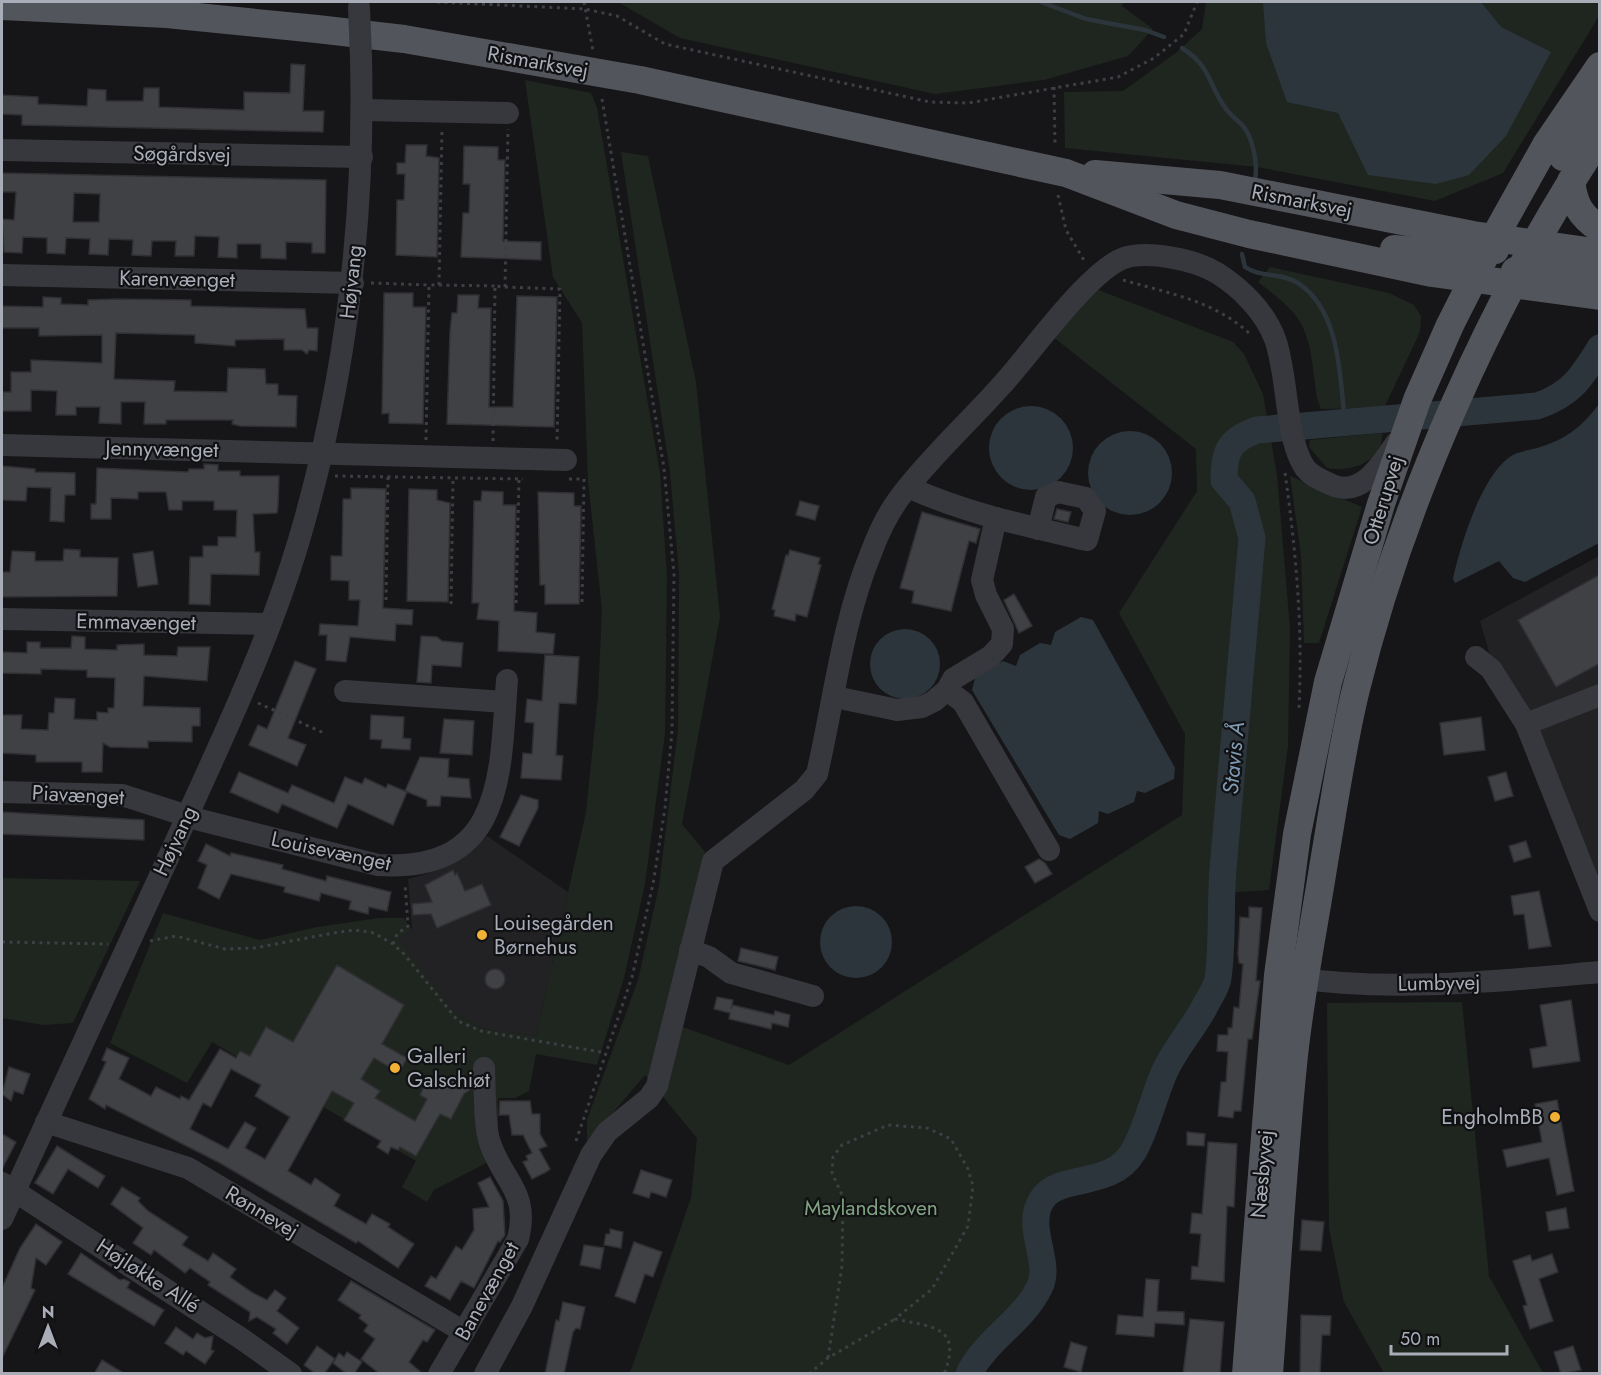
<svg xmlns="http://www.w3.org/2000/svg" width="1601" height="1375" font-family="Jost,sans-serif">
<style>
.built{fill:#222225}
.green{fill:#1e261f}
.water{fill:#2c353c}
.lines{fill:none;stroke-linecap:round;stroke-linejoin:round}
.stream{stroke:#2c353c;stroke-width:4.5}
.river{stroke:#2c353c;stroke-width:27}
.building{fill:#404145;stroke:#303034;stroke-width:1.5;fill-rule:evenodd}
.path{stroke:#3d3f44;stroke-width:3;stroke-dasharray:3 4.5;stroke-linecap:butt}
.minor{stroke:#37383d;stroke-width:22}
.major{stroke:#53555c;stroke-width:28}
.minor-bridge{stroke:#37383d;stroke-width:22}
.poi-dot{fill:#f2b134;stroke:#111113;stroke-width:2}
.labels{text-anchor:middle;stroke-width:4.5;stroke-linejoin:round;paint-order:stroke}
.street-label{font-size:21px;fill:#a8adb8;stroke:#111113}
.poi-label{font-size:21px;fill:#a8adb8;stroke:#111113;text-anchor:start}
.park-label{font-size:21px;fill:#7fa381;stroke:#111113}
.water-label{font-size:22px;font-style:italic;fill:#7f9bb3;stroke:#111113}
</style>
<rect width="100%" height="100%" fill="#161618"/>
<!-- built -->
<g class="built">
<polygon points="1599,556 1599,918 1502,697 1480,621"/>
<polygon points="487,836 568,892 536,1036 480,1028 455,1013 398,940 412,930 408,879 426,874 464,857"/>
</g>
<!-- green -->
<g class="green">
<polygon points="618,2 1124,2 1122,6 1153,29 1128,56 1044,80 935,94 680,38"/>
<polygon points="1206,2 1599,2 1599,16 1503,173 1435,201 1257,167 1065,148 1064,92 1123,91 1177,52 1202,29"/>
<polygon points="525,80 591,93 597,108 660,473 667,576 665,734 645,884 624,978 597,1065 536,1054 529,1091 515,1098 498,1098 498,1140 506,1153 434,1190 427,1202 402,1187 416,1161 212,1042 187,1083 110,1043 163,913 260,940 317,927 379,918 404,918 412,930 399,940 455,1013 480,1028 536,1036 586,812 598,696 602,610 588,481 582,323 553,277"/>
<path d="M621,152l27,4 48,226 24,235 -38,207 23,28 -42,168 126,45 393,-250 3,-81 -66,-121 78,-122 -1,-42 -143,-112 43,-48 137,53 11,12 19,40 14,81 13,153 -2,118 -19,144 -48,3c-1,26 2,61 -3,87 -6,28 -39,65 -53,90 -14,28 -19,74 -42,96 -20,20 -61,9 -80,31 -19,23 3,55 0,80 -4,33 -60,66 -74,96h-339l61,-175 6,-60 -52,-63 -58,68v-23l51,-140 21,-94 19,-157 1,-155 -9,-102z"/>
<path d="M1270,267l119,26 25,12 7,11 -1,16 -36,76 -63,1c-6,-13 -6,-27 -8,-41 -6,-49 -18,-57 -55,-86z"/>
<path d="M1382,433c2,29 -33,40 -55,35l-18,-21 1,-7z"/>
<polygon points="1290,476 1362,507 1319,643 1304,643 1301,555"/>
<polygon points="2,878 140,881 73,1023 43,1025 2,1018"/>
<polygon points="1462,1002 1489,1276 1543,1373 1384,1373 1344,1302 1329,1229 1327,1003"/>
</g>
<!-- water -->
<g class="water">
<polygon points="1263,2 1481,2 1501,27 1551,52 1506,136 1469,175 1436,184 1368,175 1338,113 1287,102 1266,43"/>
<path d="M1599,404v139l-74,39 -12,-4 -14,-17 -44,22 -2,-4c7,-33 30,-110 62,-125 7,-3 15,-4 22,-6 28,-8 45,-21 62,-44z"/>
<circle cx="1031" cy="448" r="42"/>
<circle cx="1130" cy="473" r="42"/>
<polygon points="1081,617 1093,620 1175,768 1174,779 1145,793 1137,791 1134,802 1108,814 1099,811 1098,823 1070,839 1059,835 972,690 975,678 1003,661 1016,666 1020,655 1040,643 1051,645 1055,632"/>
<circle cx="905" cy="664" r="35"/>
<circle cx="856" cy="942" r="36"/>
</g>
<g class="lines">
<!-- stream -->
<g class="stream">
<polyline points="1041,2 1086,19 1145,30 1164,37"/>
<path d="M1182,48c30,19 26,37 44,61 5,6 11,11 17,17 10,12 15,38 12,54"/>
<path d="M1242,254l3,13c16,11 36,5 53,16 43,28 42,96 47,141"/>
</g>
<!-- river -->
<path class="river" d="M969,1374c16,-34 55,-53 71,-88 12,-25 -17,-61 3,-88 17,-24 69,-10 90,-46 14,-24 20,-54 31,-79 10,-23 28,-43 40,-65 4,-9 13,-20 14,-30 5,-35 2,-73 5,-109 10,-110 19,-221 29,-331l-10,-37 -18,-21c0,-29 5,-40 33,-50l280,-24c34,-11 45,-29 63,-58"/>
</g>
<!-- building -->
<g class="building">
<polygon points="291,64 305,65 303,111 324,111 323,132 22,125 22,115 2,114 2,95 38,97 38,104 87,106 88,89 106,90 106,101 143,101 144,88 159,88 159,107 244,110 244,92 290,93"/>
<polygon points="406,145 427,145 426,156 439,158 437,257 396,255 397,200 404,200 405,174 397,174 397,163 405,163"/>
<polygon points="464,146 498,147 498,160 505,160 503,241 541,242 541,260 461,257 463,213 469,213 470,184 463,184"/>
<path d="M2,173l324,7 -1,73h-13v-10l-26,-1v17l-25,-1v-14h-24v14l-19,-1 1,-20 -24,-1 -1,20h-19l1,-15h-24l-1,15 -19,-1 1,-15 -24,-1 -1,16 -19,-1 1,-15 -24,-1 -1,16 -18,-1v-15l-24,-1 -1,16 -18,-1 -2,-33 12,1 2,-28h-14zM74,193l26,1 -1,28h-26z"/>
<polygon points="384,293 413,293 413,307 426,307 423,424 389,423 389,413 382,414"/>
<polygon points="458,295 479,295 478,308 491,308 489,407 513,407 517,296 557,297 554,427 447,424 450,331 452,313 457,313"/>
<polygon points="43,297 61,298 61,304 88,305 88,300 117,299 191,300 191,306 305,309 307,328 318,328 317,351 309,350 307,354 302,350 284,350 284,339 235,340 235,346 195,343 195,335 116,333 114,379 175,381 174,391 227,392 228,368 265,369 266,384 278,384 278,395 297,396 296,427 240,426 232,424 233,420 166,420 166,424 144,424 145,402 121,402 121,424 99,423 100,407 76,407 76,415 56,415 57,391 31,390 31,411 2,411 3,392 11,392 11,372 31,372 31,360 102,363 102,335 39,336 39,328 2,328 2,306 43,307"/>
<polygon points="204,464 218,465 218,471 240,471 240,476 279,476 278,506 277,513 253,514 255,552 260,552 259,575 211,574 210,605 189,604 190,557 203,557 203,546 218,546 218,537 236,537 237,510 214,510 214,501 182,501 182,510 169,510 166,492 138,492 138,499 111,498 111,519 91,519 91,504 96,504 97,468 188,472 189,469 204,469"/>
<polygon points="2,466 35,469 35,472 75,473 75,495 65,495 64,522 50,521 51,488 27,487 26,501 2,500"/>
<polygon points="351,488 386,489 383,608 413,610 412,625 396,624 395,641 350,637 346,662 326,660 327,635 319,635 320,624 358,626 360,600 349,600 349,581 331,580 331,556 342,556 343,499 351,499"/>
<polygon points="409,489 437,490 437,500 450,503 448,602 407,601"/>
<polygon points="482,491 503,492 503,505 516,505 514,611 537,613 536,632 555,634 553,654 498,651 499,621 477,619 479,603 472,603 474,501 481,501"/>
<polygon points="538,492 574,493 574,506 581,506 579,604 545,604 545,585 540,585"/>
<polygon points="800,501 819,506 815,520 796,515"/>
<polygon points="1057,509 1071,512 1068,522 1054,519"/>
<polygon points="922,512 980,529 976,543 969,541 951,611 912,603 914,591 900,588"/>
<polygon points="64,549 80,550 80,557 118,558 117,596 2,597 2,572 10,572 12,551 35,552 35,561 63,561"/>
<polygon points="790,550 820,558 818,564 821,565 807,617 796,614 795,621 774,616 775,610 772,609 786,555 788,556"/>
<polygon points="153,551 158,584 138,587 133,554"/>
<polygon points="1599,575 1599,664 1556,687 1518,620"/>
<polygon points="1014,594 1032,626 1019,633 1004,600"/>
<polygon points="72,636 85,637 85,649 117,650 117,645 144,644 144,655 177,656 178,647 210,647 207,681 144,676 143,706 200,708 200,726 192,726 192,742 148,741 148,748 110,747 103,743 102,772 82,772 82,762 36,762 36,755 2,753 2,715 22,715 21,729 48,730 49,713 54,713 55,698 75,699 74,719 97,720 97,712 108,713 108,708 114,708 115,678 87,677 87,670 74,670 41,669 41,674 2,673 2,652 27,653 27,642 40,642 40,648 71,648"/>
<polygon points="421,636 437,637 442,641 463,643 461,667 432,665 431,683 417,682"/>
<polygon points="545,655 579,657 576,704 559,703 556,755 563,756 561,780 521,778 523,753 532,754 534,723 525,722 527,699 542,701"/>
<polygon points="295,661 316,669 288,738 306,745 297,766 249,745 258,725 267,729"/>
<polygon points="371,715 404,717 403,738 411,739 410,750 381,748 382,740 370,739"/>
<polygon points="1481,717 1485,750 1444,755 1440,723"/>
<polygon points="444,719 474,721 472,755 440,753"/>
<polygon points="420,757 449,759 448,777 469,779 471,798 441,796 440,806 427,806 427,800 405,791"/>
<polygon points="239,772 288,793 292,785 334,803 345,777 362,784 365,778 386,788 388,784 407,792 393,825 348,804 337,828 282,804 278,813 230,792"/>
<polygon points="1506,772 1513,796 1495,801 1488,777"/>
<polygon points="521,795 538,800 538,808 519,846 500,837"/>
<polygon points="2,812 144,820 144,840 2,834"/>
<polygon points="1526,841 1531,857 1514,862 1509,846"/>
<polygon points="206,844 230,856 231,853 283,865 282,869 326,881 327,876 391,892 387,911 369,907 368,914 349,909 351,901 321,893 319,901 284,892 285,887 231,874 219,899 198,888 207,865 198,861"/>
<polygon points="1039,859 1045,863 1052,874 1035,883 1025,867"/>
<polygon points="453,870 455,875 457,873 465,891 482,884 491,905 437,928 431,914 413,915 412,904 432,902 425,885"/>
<polygon points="1539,891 1551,946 1529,949 1524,914 1514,915 1511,896"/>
<polygon points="1249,907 1262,908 1256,981 1260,981 1252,1039 1248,1039 1241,1111 1234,1111 1233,1118 1218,1116 1221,1082 1226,1082 1228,1052 1217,1051 1218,1035 1228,1035 1228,1028 1232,1028 1234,1007 1239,1008 1243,964 1239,963 1238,954 1240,917 1249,918"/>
<polygon points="741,948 778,957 775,970 738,961"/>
<path d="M337,965l67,40 -22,39 25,14 -8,15 -25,-15 -13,21 19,12 -5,7 40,23 12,-22 -7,-4 9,-19 17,8 17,-10 8,15 -7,5 -13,25 -11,-5 -24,42 -16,-9 -2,3 -7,-3 -3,7 -11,-7 4,-6 -37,-21 10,-17 -22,-12 -44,80 23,14 4,-7 25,17 -6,11 32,18 6,-10 18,10 -2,3 26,17 -16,24 -40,-27 -2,2 -136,-80 -114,-58 -1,4 -16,-10 17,-37 -4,-2 5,-12 22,10 -10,21 32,17 5,-9 24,12 1,-3 8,4 31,-51 16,9 4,-7 10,5 16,-29 27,15zM231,1069l30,16 -6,11 35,21 -25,42 -20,-11 11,-20 -11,-6 -17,27 -38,-20 13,-26 8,4z"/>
<circle cx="495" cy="979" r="10"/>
<polygon points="717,997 733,1000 731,1009 732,1005 774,1015 775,1011 790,1015 788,1027 772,1023 771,1029 729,1019 730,1013 714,1009"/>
<polygon points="1571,1000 1580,1061 1533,1068 1530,1049 1547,1046 1540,1005"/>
<polygon points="9,1067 30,1074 23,1094 14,1091 11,1101 2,1094"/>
<polygon points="1557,1100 1574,1191 1557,1195 1549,1158 1507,1167 1503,1150 1542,1142 1535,1104"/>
<polygon points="500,1101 530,1101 532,1114 540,1114 540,1134 547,1146 539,1149 550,1169 546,1172 532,1179 523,1162 528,1160 526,1156 532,1153 523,1135 512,1135 509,1115 499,1115"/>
<polygon points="1187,1132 1205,1134 1204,1146 1187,1145"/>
<polygon points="2,1134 16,1142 2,1169"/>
<polygon points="1208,1142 1237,1144 1234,1207 1227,1206 1224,1282 1191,1279 1192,1266 1198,1267 1201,1234 1190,1233 1192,1213 1202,1214"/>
<polygon points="57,1146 105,1176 98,1188 68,1169 53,1194 35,1183"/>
<polygon points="641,1170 672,1180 666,1197 651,1192 649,1198 633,1193"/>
<polygon points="490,1177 503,1201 505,1235 500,1242 498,1241 474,1288 461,1281 450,1300 425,1286 431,1276 436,1279 456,1246 462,1250 474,1230 473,1209 489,1207 478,1183"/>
<polygon points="122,1187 140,1198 138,1201 148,1211 188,1237 182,1245 208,1261 213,1253 236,1269 230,1277 253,1293 267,1300 275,1290 286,1298 277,1311 299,1328 287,1344 273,1333 276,1329 257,1317 249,1321 250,1312 208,1285 210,1282 190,1268 185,1273 154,1250 151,1255 133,1243 143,1228 111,1204"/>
<polygon points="1566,1208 1569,1228 1549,1231 1546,1212"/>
<polygon points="1302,1220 1324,1222 1321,1251 1300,1250"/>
<polygon points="36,1224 62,1242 46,1265 36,1258 31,1288 35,1290 2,1358 2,1288 20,1248"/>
<polygon points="610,1229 623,1232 621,1248 604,1245 606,1234 610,1234"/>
<polygon points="634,1242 662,1252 653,1277 645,1274 635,1303 615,1296"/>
<polygon points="584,1245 604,1248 600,1269 580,1265"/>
<polygon points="81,1253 120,1280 124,1279 130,1282 127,1288 164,1310 154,1326 68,1274"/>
<polygon points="1552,1254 1558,1272 1539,1279 1553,1321 1530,1329 1523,1306 1527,1305 1513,1261 1530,1255 1532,1261"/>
<polygon points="1146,1279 1159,1280 1157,1311 1184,1312 1184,1325 1155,1323 1154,1337 1116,1334 1118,1315 1143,1317"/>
<polygon points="351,1281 435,1330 427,1342 423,1340 409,1362 423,1374 380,1374 361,1359 375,1339 364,1331 368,1325 359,1318 361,1315 338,1300"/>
<polygon points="563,1302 585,1307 580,1329 576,1328 573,1332 564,1374 545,1374 556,1320 559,1321"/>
<polygon points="1301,1315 1331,1316 1330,1335 1322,1335 1320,1374 1300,1374"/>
<polygon points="1190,1319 1224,1322 1220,1374 1183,1374"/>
<polygon points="176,1327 193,1339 197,1333 205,1338 213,1336 211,1350 214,1351 205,1364 186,1351 183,1355 165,1343"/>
<polygon points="1071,1342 1087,1347 1081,1372 1064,1367"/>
<polygon points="317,1346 335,1359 324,1374 316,1374 304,1365"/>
<polygon points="1573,1346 1581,1370 1561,1374 1554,1352"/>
<polygon points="347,1352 362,1362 354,1374 347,1374 333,1363 339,1353 344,1357"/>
<polygon points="102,1360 125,1374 94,1374"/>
</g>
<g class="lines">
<!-- path -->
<g class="path">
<polyline points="437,2 585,9 617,16 665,44 930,102 968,103 1118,77 1154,58 1184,34 1197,2"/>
<polyline points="584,2 593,51"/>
<polyline points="1054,87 1055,144"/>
<polyline points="1058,195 1066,230 1085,262"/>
<path d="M1123,280c45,13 92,21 127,54"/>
<polyline points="371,283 429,285"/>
<polyline points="439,285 495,286"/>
<polyline points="505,287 560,289 557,443"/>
<polyline points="426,440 429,285 439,285 442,130"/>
<polyline points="493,441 495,286 505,287 508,129"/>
<path d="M1285,473c11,78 18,156 14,235"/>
<polyline points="335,476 523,479"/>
<polyline points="569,479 584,479 582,603"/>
<polyline points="386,600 388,476"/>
<polyline points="516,603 519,479"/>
<polyline points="451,604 453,478"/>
<polyline points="258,703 326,734"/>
<polyline points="150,941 176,936 225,949 255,948 333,933 355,930 374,933 393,944 404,954 458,1021 481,1031 606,1053"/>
<polyline points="2,942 108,944"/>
<polyline points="393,944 397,934 408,926 405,883"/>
<polyline points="576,1141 632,977 653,884 665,808 672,731 674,574 664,468 602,99"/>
<path d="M828,1358l14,-92 1,-69 -11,-24 1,-16 9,-12 46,-20 39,3 24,11 17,30 5,17 -5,40 -36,63 -37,30c37,8 68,7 49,55"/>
<polyline points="809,1374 828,1358 895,1319"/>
</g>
<!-- minor -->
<g class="minor">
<polyline points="363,110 508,113"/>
<polyline points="2,150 362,157"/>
<polyline points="2,275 353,283"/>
<polyline points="2,445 566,460"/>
<path d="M908,487c57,26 118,39 179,53l8,-29 -9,-13 -28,-6 -12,5 -8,32"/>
<polyline points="2,619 270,624"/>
<polyline points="1476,657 1491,669 1526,724 1600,911"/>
<polyline points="947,690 963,702 1049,850"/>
<polyline points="345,691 505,702"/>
<polyline points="835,697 897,710 922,707 934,701 947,690 953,679 991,656 1002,644 1003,629 986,595 982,580 996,518"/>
<polyline points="1526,724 1600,695"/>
<path d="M2,792l120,3 78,25 178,45c127,8 122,-91 129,-185"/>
<polyline points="690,950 709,957 731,973 813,996"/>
<path d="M1290,977c101,16 208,4 310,-5"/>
<polyline points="46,1122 188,1168 464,1332"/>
<polyline points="2,1183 242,1339 291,1374"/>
<path d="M2,1219c59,-129 119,-258 178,-387 43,-95 89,-191 119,-292 46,-156 66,-318 62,-482"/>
<path d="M439,1374l79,-135c12,-47 -15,-57 -28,-96 -6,-16 -5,-56 -6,-75"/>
<path d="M485,1374l37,-68 69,-151 16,-23 42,-34 8,-12 56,-225 91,-71 13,-16c17,-73 25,-151 54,-221 7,-19 17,-40 29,-56 30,-40 67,-73 100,-110 29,-31 88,-116 124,-129 24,-8 72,2 93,15 24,15 48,39 58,66 13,35 10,100 30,129 7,9 17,12 27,17 30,13 50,-22 64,-42"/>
</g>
<!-- major -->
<g class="major">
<polyline points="2,6 167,14 317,29 404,39 640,80 1066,173 1176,215 1249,234 1432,273 1600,296"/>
<polyline points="1563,157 1600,101"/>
<polyline points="1095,174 1220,185 1473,235 1600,253"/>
<path d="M1571,181c3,23 9,35 29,48"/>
<polyline points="1394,249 1436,253 1495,250"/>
<polyline points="1515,271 1600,270"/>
<polyline points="1246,1374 1278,975 1297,834 1328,682 1381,504 1417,400 1450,325 1494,238 1546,145 1600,66"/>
<path d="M1269,1374c8,-106 14,-213 25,-319 7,-64 20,-129 30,-193 10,-58 18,-116 32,-173 46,-187 137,-391 244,-552"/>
</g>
<!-- minor-bridge -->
<polyline class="minor-bridge" points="359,7 361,58"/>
</g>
<!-- markers -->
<g class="poi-dot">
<circle cx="482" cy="935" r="6"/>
<circle cx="395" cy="1068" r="6"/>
<circle cx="1555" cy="1117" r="6"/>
</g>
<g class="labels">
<!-- street labels -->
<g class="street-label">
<text transform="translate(538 62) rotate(10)" y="7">Rismarksvej</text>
<text transform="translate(182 154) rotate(1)" y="7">Søgårdsvej</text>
<text transform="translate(1302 201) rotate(11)" y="7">Rismarksvej</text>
<text transform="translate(177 279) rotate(1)" y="7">Karenvænget</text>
<text transform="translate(351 282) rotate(-84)" y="7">Højvang</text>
<text transform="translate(162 449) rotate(1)" y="7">Jennyvænget</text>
<text transform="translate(1383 500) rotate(-73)" y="7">Otterupvej</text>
<text transform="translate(136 622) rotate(1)" y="7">Emmavænget</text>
<text transform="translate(78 795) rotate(3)" y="7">Piavænget</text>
<text transform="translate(175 841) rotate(-65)" y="7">Højvang</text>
<text transform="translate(331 851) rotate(12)" y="7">Louisevænget</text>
<text transform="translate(1439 983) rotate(-1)" y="7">Lumbyvej</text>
<text transform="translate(1262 1174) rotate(-85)" y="7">Næsbyvej</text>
<text transform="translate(262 1212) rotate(31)" y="7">Rønnevej</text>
<text transform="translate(148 1276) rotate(33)" y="7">Højløkke Allé</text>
<text transform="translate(487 1291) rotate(-61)" y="7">Banevænget</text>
</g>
<!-- poi labels -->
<g class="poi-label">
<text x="494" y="930">Louisegården<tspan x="494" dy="24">Børnehus</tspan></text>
<text x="407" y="1063">Galleri<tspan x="407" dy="24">Galschiøt</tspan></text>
<text x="1543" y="1124" text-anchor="end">EngholmBB</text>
</g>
<!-- park labels -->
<g class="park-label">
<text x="871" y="1215">Maylandskoven</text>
</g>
<!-- water labels -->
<g class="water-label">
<text transform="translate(1233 758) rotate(-85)" y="8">Stavis Å</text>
</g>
</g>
<!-- border -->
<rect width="1601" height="1375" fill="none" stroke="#a8adb8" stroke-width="6"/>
<!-- north arrow -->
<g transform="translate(48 1327)" stroke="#111113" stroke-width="4.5" paint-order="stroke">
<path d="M0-4.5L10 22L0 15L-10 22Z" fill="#a8adb8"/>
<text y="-9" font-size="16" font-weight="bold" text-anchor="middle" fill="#a8adb8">N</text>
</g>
<!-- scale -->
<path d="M1391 1345v9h116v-9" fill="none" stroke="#a8adb8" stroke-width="3"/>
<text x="1400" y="1345" font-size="18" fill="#a8adb8" stroke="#111113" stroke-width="4.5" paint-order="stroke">50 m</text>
</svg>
